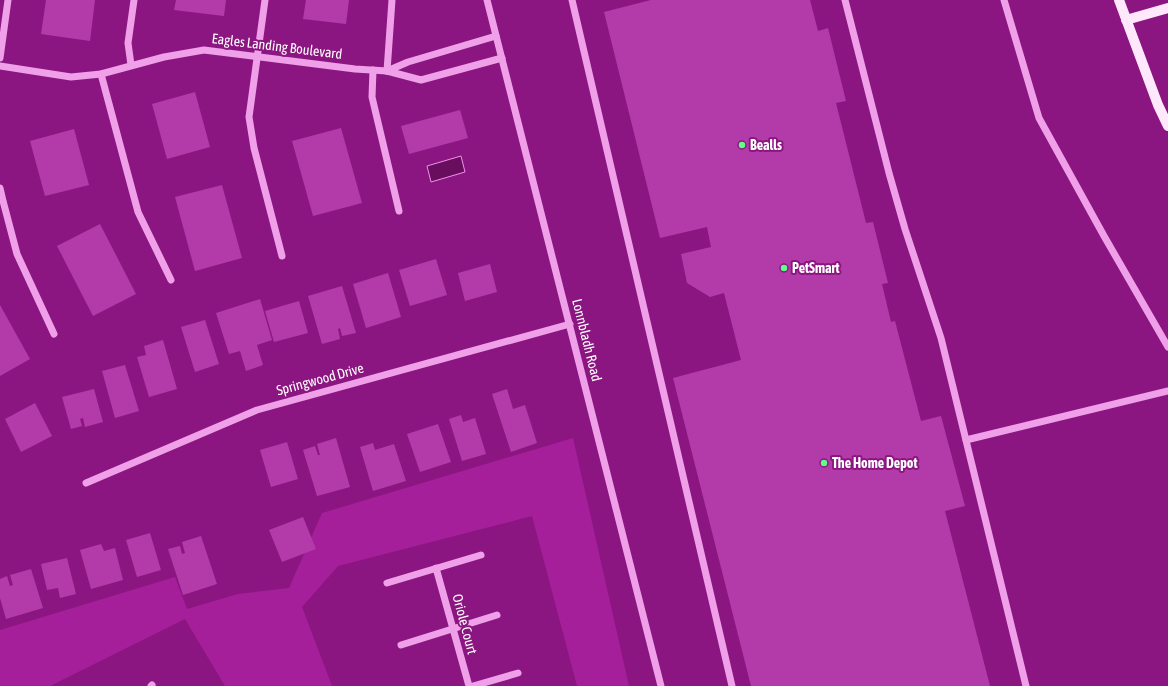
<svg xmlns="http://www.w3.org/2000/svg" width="1168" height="686" font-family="'Asap Condensed',sans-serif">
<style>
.green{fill:#a51f9b}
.water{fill:#690e5f;stroke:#f292eb}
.building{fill:#b33ba9}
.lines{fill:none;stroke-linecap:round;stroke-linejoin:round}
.minor{stroke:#efa0e9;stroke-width:7}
.major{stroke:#ffe8fc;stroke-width:10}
.poi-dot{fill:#5eff85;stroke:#8c1681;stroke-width:1.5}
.labels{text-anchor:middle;stroke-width:4;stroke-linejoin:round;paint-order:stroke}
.street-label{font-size:14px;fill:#fff;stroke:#8c1681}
.poi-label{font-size:14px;font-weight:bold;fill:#fff;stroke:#8c1681;text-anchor:start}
</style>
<rect width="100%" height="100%" fill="#8c1681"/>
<!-- green -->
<polygon class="green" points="573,438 629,686 577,686 532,516 338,566 302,607 332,686 225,686 185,619 50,686 0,686 0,630 175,577 187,609 238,594 289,588 322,513"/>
<!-- water -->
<polygon class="water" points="461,156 465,172 431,182 427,166"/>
<!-- building -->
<g class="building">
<polygon points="46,0 95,0 90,41 41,34"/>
<polygon points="176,0 226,0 224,16 174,10"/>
<polygon points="306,0 349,0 346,24 303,19"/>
<polygon points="651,0 810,0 818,31 828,28 846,101 836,103 866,223 873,222 888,283 882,284 891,322 895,321 921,421 941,416 965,506 945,511 990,686 751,686 673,378 741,360 724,293 710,297 687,283 681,254 711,247 707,227 660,238 604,12"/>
<polygon points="195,92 210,147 167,159 152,104"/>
<polygon points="460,110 468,138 409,154 401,126"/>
<polygon points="341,128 362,203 313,216 292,141"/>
<polygon points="74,129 89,185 45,196 30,141"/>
<polygon points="222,185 242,258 195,271 175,197"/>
<polygon points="100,224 136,294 93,316 57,246"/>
<polygon points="436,259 447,295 410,306 399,270"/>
<polygon points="490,264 497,292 465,301 458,273"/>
<polygon points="388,273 401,317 366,328 353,284"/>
<polygon points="342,286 356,333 342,336 340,328 338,329 340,339 322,344 308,296"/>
<polygon points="260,299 272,340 257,345 263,365 246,371 240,351 229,354 216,313"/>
<polygon points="299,301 308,333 274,342 265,311"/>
<polygon points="0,305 30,359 0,376"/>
<polygon points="205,320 219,364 195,372 181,327"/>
<polygon points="163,340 177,389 149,397 137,357 146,355 144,346"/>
<polygon points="125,365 139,411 115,418 102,371"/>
<polygon points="94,389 103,422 85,427 83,418 80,419 82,426 71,429 62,397"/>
<polygon points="507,389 513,409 525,405 537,443 511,452 492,394"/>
<polygon points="35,403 52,436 21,452 5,419"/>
<polygon points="461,415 463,422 475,418 486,454 462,461 449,419"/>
<polygon points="438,424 451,462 420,472 407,434"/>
<polygon points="336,438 350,487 317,496 303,450 315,446 318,455 320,455 317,444"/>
<polygon points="287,442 298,479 271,487 260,450"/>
<polygon points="373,443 375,450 394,444 406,481 373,491 360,447"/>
<polygon points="303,517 316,549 282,562 269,530"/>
<polygon points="150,533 161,570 137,577 126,540"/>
<polygon points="201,536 217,584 183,595 168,549 180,546 182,554 185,553 182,542"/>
<polygon points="101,544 104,551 115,548 123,580 91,589 80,550"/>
<polygon points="67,558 76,594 60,598 58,588 47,590 41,564"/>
<polygon points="31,569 43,608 6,619 0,598 0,579 7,576 10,586 13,585 10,575"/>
</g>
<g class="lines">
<!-- minor -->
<g class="minor">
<polyline points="265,0 249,117 254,148 282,256"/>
<polyline points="487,0 661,686"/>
<polyline points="572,0 732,686"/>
<polyline points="845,0 889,173 905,229 941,338 1026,686"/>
<polyline points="1004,0 1039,118 1104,236 1168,347"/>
<polyline points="0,58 8,0"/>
<polyline points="131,65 128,43 134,0"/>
<polyline points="0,66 71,77 101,74 164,57 204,50 355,69 387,71 421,80 502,58"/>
<polyline points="373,70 372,97 399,211"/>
<polyline points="387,71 408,62 496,36"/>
<polyline points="387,71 392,0"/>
<polyline points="101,74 138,212 171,280"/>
<polyline points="0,188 3,201 17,254 54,334"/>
<polyline points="966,440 1168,391"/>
<polyline points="86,483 257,410 570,324"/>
<polyline points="436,568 469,686"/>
<polyline points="387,583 481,555"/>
<polyline points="401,645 497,615"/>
<polyline points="151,686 152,685"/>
<polyline points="473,686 518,673"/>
</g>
<!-- major -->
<g class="major">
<polyline points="1119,0 1158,105 1168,126"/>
<polyline points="1126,20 1168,8"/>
</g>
</g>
<!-- markers -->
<g class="poi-dot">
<circle cx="742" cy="145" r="4"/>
<circle cx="784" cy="268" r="4"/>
<circle cx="824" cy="463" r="4"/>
</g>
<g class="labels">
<!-- street labels -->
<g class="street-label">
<text transform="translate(277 46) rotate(7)" y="5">Eagles Landing Boulevard</text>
<text transform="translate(587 340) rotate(76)" y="5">Lonnbladh Road</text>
<text transform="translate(320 379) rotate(-15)" y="5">Springwood Drive</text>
<text transform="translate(465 624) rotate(75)" y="5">Oriole Court</text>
</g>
<!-- poi labels -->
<g class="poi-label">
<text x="750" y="150">Bealls</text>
<text x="792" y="273">PetSmart</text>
<text x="832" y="468">The Home Depot</text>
</g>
</g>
</svg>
